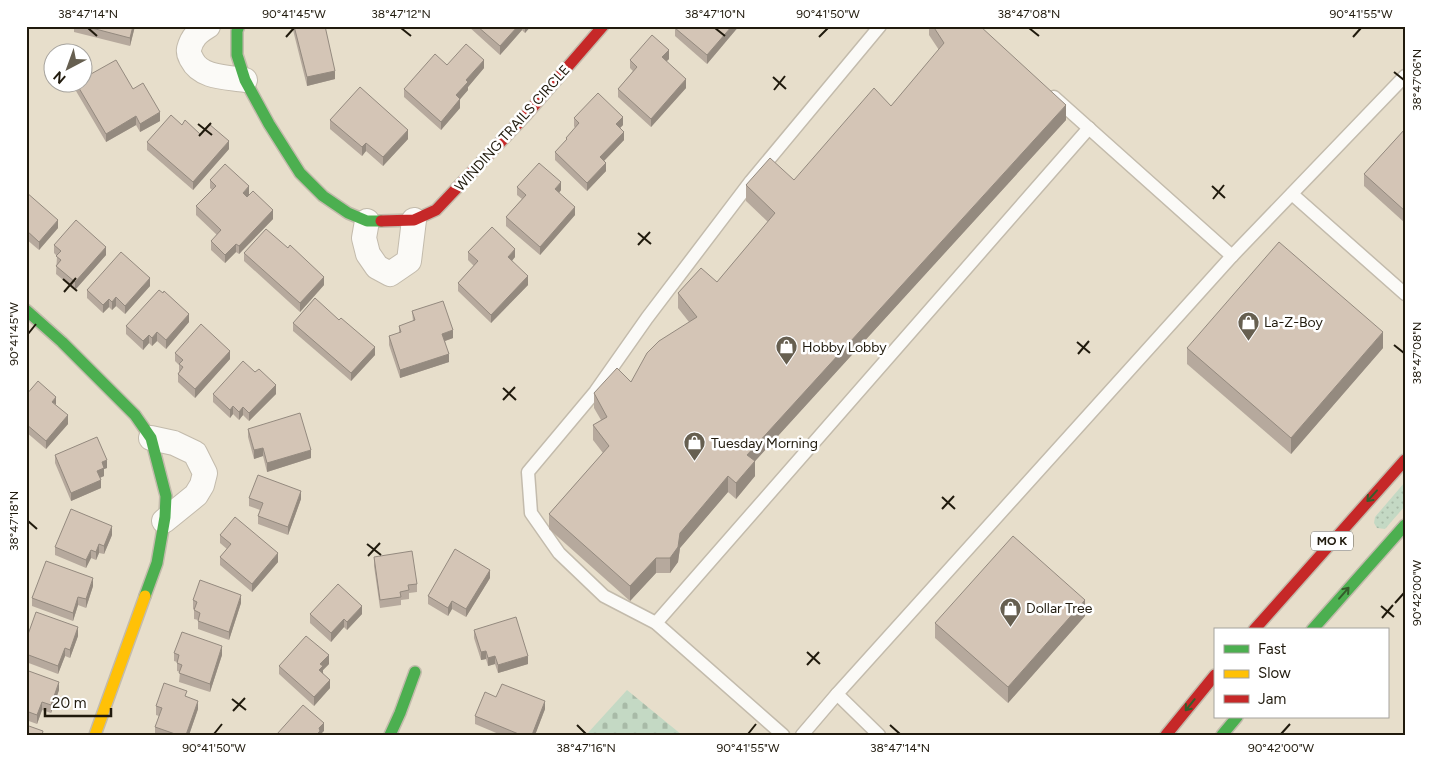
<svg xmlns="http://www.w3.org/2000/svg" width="1431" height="761" font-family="Figtree,sans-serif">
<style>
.grass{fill:url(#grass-dots)}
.cemetery{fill:url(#cemetery-stones)}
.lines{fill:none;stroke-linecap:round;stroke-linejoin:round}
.lane-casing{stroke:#c3bbac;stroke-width:15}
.street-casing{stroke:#c3bbac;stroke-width:26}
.fast-casing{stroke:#c3bbac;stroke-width:14}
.slow-casing{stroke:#c3bbac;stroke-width:14}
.jam-casing{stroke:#c3bbac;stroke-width:14}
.lane{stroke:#fbfaf7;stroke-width:12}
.street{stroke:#fbfaf7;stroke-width:24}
.fast{stroke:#4caf50;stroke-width:11}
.slow{stroke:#ffc107;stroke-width:11}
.jam{stroke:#c62828;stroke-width:11}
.wall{fill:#b6a99d}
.shaded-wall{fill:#948a7f}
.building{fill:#d4c5b6;stroke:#948a7f}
.oneway{stroke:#345d2b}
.ticks{fill:none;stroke:#201a0d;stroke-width:2}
.labels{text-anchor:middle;stroke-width:5;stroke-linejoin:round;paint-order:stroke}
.shield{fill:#fff;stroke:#635f56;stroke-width:1}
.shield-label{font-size:12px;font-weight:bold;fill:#201a0d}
.street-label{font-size:14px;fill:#201a0d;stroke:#fff}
.poi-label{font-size:14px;fill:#201a0d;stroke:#fff;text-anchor:start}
.neatline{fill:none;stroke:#201a0d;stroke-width:2}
.ticks-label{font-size:12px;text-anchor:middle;fill:#201a0d}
</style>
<defs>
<pattern id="grass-dots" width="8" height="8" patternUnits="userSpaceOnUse" patternTransform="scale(1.25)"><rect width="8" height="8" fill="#c4d9c4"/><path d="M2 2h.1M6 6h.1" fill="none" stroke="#a8baa7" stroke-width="1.8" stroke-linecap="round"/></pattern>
<pattern id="cemetery-stones" width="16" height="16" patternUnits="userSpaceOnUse" patternTransform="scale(1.25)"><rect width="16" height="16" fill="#c4d9c4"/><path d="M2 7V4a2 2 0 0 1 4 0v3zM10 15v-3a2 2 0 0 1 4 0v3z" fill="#a8baa7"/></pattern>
</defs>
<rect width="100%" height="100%" fill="#e7decb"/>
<!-- grass -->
<polygon class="grass" points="1405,482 1405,506 1385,529 1377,528 1374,523 1375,517"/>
<!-- cemetery -->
<polygon class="cemetery" points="627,690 682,735 586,735"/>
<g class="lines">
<defs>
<g id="lane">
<polyline points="1292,194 1405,294"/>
<polyline points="1232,256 1405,76"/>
<polyline points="656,623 1089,128"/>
<polyline points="783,735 656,623 604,596 559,553 531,513 528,472 595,392 647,318 751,181 880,26"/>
<polyline points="802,735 837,694"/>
<polyline points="879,735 837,694 1232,256 1054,97"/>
</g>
<g id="street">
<path d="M208,26c-10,6 -16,11 -19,23 -1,5 1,7 3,11 9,18 35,17 53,20"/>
<polyline points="367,221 364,238 368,254 377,267 390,274 409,261 414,220"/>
<polyline points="151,438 174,443 195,453 205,473 202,485 196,495 164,521"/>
</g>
<g id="fast">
<polyline points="239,26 237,31 237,55 245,80 269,124 300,173 323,196 348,213 367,221 381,221"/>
<polyline points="26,310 62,342 135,415 151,438 166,496 165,517 157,563 145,596"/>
<polyline points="1312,630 1405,525"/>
<polyline points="390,735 400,713 415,672"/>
<polyline points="1222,735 1237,717"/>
</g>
<polyline id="slow" points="95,735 145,596"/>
<g id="jam">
<polyline points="381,221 414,220 436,210 526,115 603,26"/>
<polyline points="1254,630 1405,460"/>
<polyline points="1166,735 1215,675"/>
</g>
</defs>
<!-- lane casing -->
<use href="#lane" class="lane-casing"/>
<!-- street casing -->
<use href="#street" class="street-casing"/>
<!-- fast casing -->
<use href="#fast" class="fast-casing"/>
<!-- slow casing -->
<use href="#slow" class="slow-casing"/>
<!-- jam casing -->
<use href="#jam" class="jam-casing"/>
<!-- lane -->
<use href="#lane" class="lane"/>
<!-- street -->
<use href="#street" class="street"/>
<!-- fast -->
<use href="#fast" class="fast"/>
<!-- slow -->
<use href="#slow" class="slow"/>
<!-- jam -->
<use href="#jam" class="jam"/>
</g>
<!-- wall -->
<g class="wall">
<polygon points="74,26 135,26 130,46 74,32"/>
<polygon points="292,26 325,26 335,79 307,86"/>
<polygon points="468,26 531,26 525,33 522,30 500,55"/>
<polygon points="739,26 707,64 675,36 675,28"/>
<polygon points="929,26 980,26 1066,120 755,461 755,476 736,499 728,492 680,548 678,562 670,573 656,573 630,601 549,529 549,514 603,453 593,440 593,425 601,420 594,408 594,393 631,382 689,322 678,308 678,293 717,282 768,222 746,201 746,185 794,180 891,106 939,50 929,35"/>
<polygon points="669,59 666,61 686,88 651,127 618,97 618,89 633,71 630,68 630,60"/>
<polygon points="447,65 484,68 468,87 468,90 460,99 460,108 441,130 404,97 404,89"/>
<polygon points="76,83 133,89 160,121 140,132 136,125 106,142 76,91"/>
<polygon points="574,118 623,125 620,128 624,140 604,161 606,171 587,191 555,160 555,152 566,141 566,138 575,128 574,126"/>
<polygon points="330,120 408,139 383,166 366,151 362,156 330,129"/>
<polygon points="1405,129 1405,223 1364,186 1364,174"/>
<polygon points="200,134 229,149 193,190 147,150 147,142"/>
<polygon points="210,180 249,195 273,219 239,254 236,252 225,263 211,250 211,241 217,235 196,215 196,206 212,190 210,188"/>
<polygon points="517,187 561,190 559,193 575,215 540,255 506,226 506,217 522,199 517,195"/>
<polygon points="26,192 58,228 39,250 26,239"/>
<polygon points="54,245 106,255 75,290 56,274 57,256 54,253"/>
<polygon points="468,252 515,257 512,261 528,285 491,323 458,291 458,283 474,266 468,260"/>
<polygon points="244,253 324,285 300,312 244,261"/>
<polygon points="150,286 125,314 116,306 112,310 109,307 103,313 87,298 87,290"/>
<polygon points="412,311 453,338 445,341 449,362 400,378 389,345 389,336 399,333 399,326 413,321"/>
<polygon points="189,322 166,349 157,341 152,346 149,343 143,350 126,334 126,326"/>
<polygon points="293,323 375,355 351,381 293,331"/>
<polygon points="1187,348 1383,348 1291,454 1187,364"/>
<polygon points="175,353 230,359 195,398 178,382 178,374 179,372 179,365 175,361"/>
<polygon points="213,394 276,394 249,421 243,415 239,420 233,414 230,418 213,402"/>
<polygon points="26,395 56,405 68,424 46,449 26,432"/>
<polygon points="248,429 311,458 267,472 263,456 254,459 248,437"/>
<polygon points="55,455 107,468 104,469 104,476 100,478 101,488 71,501 55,463"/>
<polygon points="249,498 301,499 288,535 258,524 258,516 260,510 249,506"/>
<polygon points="112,535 104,554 99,553 96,560 91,558 86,568 55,555 55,547"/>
<polygon points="220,535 278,562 252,592 220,565 220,557 227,549 220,543"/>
<polygon points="374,557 417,584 417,592 409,593 409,599 401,600 401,605 380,608 374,566"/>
<polygon points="490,578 466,617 452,609 448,616 428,604 428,596"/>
<polygon points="93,586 86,608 78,605 73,621 32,606 32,598"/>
<polygon points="193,600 241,603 229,640 198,629 198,620 194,619 194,609 193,609"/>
<polygon points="310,614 362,614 347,630 344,627 331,642 310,623"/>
<polygon points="1085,616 1008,703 935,638 935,623"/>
<polygon points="474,630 528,664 498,673 495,664 488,666 486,659 481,660 474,638"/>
<polygon points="78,636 70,658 65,656 58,674 26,662 26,640"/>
<polygon points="174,653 222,655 210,692 179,682 180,672 177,671 177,662 174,661"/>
<polygon points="329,664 323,670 323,673 330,688 314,706 279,674 279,666"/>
<polygon points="26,670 59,690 51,713 42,710 37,724 26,720"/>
<polygon points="187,697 198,709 189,735 155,735 155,727 159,716 156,715 156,706"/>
<polygon points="496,697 545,709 535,735 501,735 475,724 475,716"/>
</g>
<!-- shaded-wall -->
<g class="shaded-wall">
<polygon points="133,26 135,26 130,46 130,38"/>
<polygon points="518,26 522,26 522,30 500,55 500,46"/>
<polygon points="525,26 531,26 525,33"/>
<polygon points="732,26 739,26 707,64 707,55"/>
<polygon points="669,50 669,59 662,66 662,57"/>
<polygon points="484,60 484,68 468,87 468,90 456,104 456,95 466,80"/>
<polygon points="335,71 335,79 307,86 307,77"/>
<polygon points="686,79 686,88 651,127 651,119"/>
<polygon points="460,99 460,108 441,130 441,122"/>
<polygon points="1066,105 1066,120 747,470 747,455"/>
<polygon points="160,112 160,121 140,132 140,124"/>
<polygon points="136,116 136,125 106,142 106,134"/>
<polygon points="623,117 623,125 616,132 616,124"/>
<polygon points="408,130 408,139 383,166 383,157"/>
<polygon points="624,132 624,140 600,165 600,157"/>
<polygon points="229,141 229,149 193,190 193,182"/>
<polygon points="366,143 366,151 362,156 362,147"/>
<polygon points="606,163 606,171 587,191 587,183"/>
<polygon points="561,182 561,190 555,198 555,189"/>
<polygon points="249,186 249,195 243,201 243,193"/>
<polygon points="575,207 575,215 540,255 540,247"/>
<polygon points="273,210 273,219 239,254 239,246"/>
<polygon points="58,220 58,228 39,250 39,242"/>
<polygon points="236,244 236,252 225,263 225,255"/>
<polygon points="106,247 106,255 75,290 75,282"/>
<polygon points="515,249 515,257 508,265 508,257"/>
<polygon points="528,276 528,285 491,323 491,315"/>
<polygon points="324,277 324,285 300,312 300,303"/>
<polygon points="150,278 150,286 125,314 125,306"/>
<polygon points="116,297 116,306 112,310 112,302"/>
<polygon points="109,299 109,307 103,313 103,305"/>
<polygon points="189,314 189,322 166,349 166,340"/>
<polygon points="453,330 453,338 442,342 442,334"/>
<polygon points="157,332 157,341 152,346 152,338"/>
<polygon points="1383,332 1383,348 1291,454 1291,438"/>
<polygon points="149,335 149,343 143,350 143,341"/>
<polygon points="375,347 375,355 351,381 351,373"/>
<polygon points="230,351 230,359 195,398 195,389"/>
<polygon points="449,354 449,362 400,378 400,370"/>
<polygon points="276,385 276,394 249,421 249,413"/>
<polygon points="56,397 56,405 52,402"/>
<polygon points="233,406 233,414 230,418 230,410"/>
<polygon points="243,407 243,415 239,420 239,412"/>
<polygon points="68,415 68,424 46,449 46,441"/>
<polygon points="263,448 263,456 254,459 254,450"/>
<polygon points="311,450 311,458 267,472 267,463"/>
<polygon points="107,460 107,468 104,469 104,476 97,479 97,471 102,462"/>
<polygon points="755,461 755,476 736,499 736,483"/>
<polygon points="728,476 728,492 680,548 678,562 670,573 670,558 680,533"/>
<polygon points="101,480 101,488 71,501 71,493"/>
<polygon points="301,491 301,499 288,535 288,527"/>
<polygon points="112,526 112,535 104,554 104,546"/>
<polygon points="99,544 99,553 96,560 96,552"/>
<polygon points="91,550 91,558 86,568 86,560"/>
<polygon points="278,553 278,562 252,592 252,584"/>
<polygon points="656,558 656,573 630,601 630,586"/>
<polygon points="490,570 490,578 466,617 466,609"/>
<polygon points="93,578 93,586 86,608 86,599"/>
<polygon points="241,595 241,603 229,640 229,632"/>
<polygon points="78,597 78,605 73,621 73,613"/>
<polygon points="1085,600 1085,616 1008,703 1008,687"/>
<polygon points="452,601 452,609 448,616 448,608"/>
<polygon points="362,606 362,614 347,630 347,622"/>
<polygon points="344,619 344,627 331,642 331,633"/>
<polygon points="78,627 78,636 70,658 70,650"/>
<polygon points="222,646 222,655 210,692 210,684"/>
<polygon points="65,648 65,656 58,674 58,666"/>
<polygon points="486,651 486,659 481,660 481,652"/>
<polygon points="329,655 329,664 323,670 323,675 319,670 320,664"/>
<polygon points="495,656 495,664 488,666 488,658"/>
<polygon points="528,656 528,664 498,673 498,665"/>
<polygon points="330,680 330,688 314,706 314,697"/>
<polygon points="59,682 59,690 51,713 51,705"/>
<polygon points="198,701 198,709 189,735 186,735"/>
<polygon points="545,701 545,709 535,735 532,735"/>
<polygon points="42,702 42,710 37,724 37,715"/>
<polygon points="324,723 324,731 320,735 316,735 319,728"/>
</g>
<!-- building -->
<g class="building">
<polygon points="84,26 133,26 130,38"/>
<polygon points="294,26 325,26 335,71 307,77"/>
<polygon points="477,26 518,26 500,46"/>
<polygon points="676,26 732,26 707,55 675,28"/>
<polygon points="933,26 980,26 1066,105 747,455 755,461 736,483 728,476 680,533 678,547 670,558 656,558 630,586 549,514 609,446 593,425 607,417 594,393 617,368 631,382 647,353 659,341 697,317 678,293 701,268 717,282 775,213 746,185 770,158 794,180 874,88 891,106 944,43"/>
<polygon points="652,35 669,50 662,57 686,79 651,119 618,89 637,67 630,60"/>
<polygon points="466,44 484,60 466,80 468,82 456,95 460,99 441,122 404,89 435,54 447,65"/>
<polygon points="116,60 133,89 143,83 160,112 140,124 136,116 106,134 76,83 82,82 82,79"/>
<polygon points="360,87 408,130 383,157 366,143 362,147 330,120"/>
<polygon points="598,93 623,117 616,124 624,132 600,157 606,163 587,183 555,152 567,139 566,138 579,123 574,118"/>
<polygon points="171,115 182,125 185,120 200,134 209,124 229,141 193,182 147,142"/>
<polygon points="1405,129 1405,211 1364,174"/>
<polygon points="539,163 561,182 555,189 575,207 540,247 506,217 526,195 517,187"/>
<polygon points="225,164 249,186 243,193 247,197 253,191 273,210 239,246 236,244 225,255 211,241 221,230 196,206 216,186 210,180"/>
<polygon points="26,192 58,220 39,242 26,230"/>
<polygon points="76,220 106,247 75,282 56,266 61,260 56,256 61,251 54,245"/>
<polygon points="492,227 515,249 508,257 528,276 491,315 458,283 478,261 468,252"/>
<polygon points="266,229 288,248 290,245 324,277 300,303 244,253"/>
<polygon points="1279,242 1383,332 1291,438 1187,348"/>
<polygon points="121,252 150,278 125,306 116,297 112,302 109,299 103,305 87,290"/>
<polygon points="159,290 163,293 164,291 189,314 166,340 157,332 152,338 149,335 143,341 126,326"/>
<polygon points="315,298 339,320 341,318 375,347 351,373 293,323"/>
<polygon points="443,301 453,330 442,334 449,354 400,370 389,336 401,332 399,326 415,320 412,311"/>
<polygon points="201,324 230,351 195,389 178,374 183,367 179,364 183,360 175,353"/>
<polygon points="243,361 255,372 259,369 276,385 249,413 243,407 239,412 233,406 230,410 213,394"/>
<polygon points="38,381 56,397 52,402 68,415 46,441 26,424 26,405 27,404 26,403 26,395"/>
<polygon points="300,413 311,450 267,463 263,448 254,450 248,429"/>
<polygon points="97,437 107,460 102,462 104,468 97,471 101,480 71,493 55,455"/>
<polygon points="258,475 301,491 288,527 258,516 263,503 249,498"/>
<polygon points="71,509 112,526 104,546 99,544 96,552 91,550 86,560 55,547"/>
<polygon points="235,517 278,553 252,584 220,557 231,544 220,535"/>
<polygon points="1013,536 1085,600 1008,687 935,623"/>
<polygon points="455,549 490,570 466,609 452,601 448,608 428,596"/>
<polygon points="412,551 417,584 408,585 409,590 400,592 401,597 380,600 374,557"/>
<polygon points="46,561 93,578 86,599 78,597 73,613 32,598"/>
<polygon points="200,580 241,595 229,632 198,621 200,613 194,610 197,602 193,600"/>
<polygon points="338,584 362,606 347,622 344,619 331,633 310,614"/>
<polygon points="36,612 78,627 70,650 65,648 58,666 26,654 26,640"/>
<polygon points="516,617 528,656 498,665 495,656 488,658 486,651 481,652 474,630"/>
<polygon points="182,632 222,646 210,684 179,673 182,665 177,663 179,655 174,653"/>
<polygon points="306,636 329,655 320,664 323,666 319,670 330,680 314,697 279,666"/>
<polygon points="26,670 59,682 51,705 42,702 37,715 26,711"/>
<polygon points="164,683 187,691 185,696 198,701 186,735 178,735 155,727 162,708 156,706"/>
<polygon points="502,684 545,701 532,735 521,735 475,716 485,692 496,697"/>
<polygon points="303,705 324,723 319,728 320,731 316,735 278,735 277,734"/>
<polygon points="26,725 43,731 42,735 26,735"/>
</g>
<!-- one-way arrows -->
<defs><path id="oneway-shaft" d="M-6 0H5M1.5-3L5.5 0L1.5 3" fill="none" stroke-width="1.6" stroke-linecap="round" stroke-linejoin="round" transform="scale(1.25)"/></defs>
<g class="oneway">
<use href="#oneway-shaft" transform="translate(1372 496) rotate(132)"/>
<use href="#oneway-shaft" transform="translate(1344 593) rotate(-49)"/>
<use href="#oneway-shaft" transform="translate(1190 705) rotate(129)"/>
</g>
<!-- ticks -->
<path class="ticks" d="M88,28l9,8M401,28l10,8M715,28l10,8M1029,28l10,8M286,37l8,-9M819,37l9,-9M1353,37l8,-9M1394,72l10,8M773,77l13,12M774,90l11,-14M198,124l14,11M199,136l12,-13M1212,186l13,12M1213,199l11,-14M638,233l13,11M638,245l12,-13M63,279l14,12M64,292l12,-14M28,334l8,-10M1077,342l13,11M1394,345l10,8M1078,354l11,-13M503,388l13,12M503,400l12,-13M942,497l13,12M942,509l12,-13M28,521l9,8M367,544l14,11M368,556l12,-13M1395,603l9,-10M1381,606l13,11M1382,618l11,-13M807,652l13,12M807,665l12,-13M232,699l14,11M233,711l12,-13M577,725l9,9M890,725l10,9M214,734l8,-10M748,734l8,-10M1281,734l9,-10"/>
<!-- icons -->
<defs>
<symbol id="shop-pin" viewBox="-11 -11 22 30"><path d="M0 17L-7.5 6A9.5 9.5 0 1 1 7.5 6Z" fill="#665f50" stroke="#fff"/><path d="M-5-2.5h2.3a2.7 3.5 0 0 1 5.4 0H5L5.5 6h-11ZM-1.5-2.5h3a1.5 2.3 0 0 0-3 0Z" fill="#fff"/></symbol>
</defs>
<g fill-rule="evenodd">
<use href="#shop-pin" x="1236" y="310" width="25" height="34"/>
<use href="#shop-pin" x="774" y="334" width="25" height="34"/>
<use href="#shop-pin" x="682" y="430" width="25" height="34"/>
<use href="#shop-pin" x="998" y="596" width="25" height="34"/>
</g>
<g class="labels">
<!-- shield labels -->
<rect class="shield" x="1311" y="531.5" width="42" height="19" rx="4"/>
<g class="shield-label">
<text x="1332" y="545">MO K</text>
</g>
<!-- street labels -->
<g class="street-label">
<text transform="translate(512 128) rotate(-48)" y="5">WINDING TRAILS CIRCLE</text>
</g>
<!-- poi labels -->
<g class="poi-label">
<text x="1264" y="327">La-Z-Boy</text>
<text x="802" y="352">Hobby Lobby</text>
<text x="711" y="448">Tuesday Morning</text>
<text x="1026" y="613">Dollar Tree</text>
</g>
</g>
<!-- border -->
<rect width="1431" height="761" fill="none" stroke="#ffffff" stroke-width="55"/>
<!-- legend -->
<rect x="1214" y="628" width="175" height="90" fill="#ffffff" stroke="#a6a39e"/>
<rect x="1224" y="645" width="25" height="8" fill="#4caf50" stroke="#a6a39e"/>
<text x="1258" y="654" font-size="15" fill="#201a0d">Fast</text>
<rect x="1224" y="670" width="25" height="8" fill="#ffc107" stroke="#a6a39e"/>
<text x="1258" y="678" font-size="15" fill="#201a0d">Slow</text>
<rect x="1224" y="695" width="25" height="8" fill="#c62828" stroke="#a6a39e"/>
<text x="1258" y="704" font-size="15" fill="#201a0d">Jam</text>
<!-- north arrow -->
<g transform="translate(68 68) rotate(221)"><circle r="24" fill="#ffffff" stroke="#a6a39e"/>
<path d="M0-4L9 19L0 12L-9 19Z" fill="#665f50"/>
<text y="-8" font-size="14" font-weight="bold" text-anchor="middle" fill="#201a0d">N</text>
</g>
<!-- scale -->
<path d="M45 708v8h66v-8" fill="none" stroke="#201a0d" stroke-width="2.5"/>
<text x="52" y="708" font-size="15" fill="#201a0d" stroke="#ffffff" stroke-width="4" paint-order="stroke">20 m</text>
<rect x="28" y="28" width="1376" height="706" class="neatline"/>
<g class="ticks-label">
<text x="88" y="18">38°47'14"N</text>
<text x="294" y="18">90°41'45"W</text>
<text x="401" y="18">38°47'12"N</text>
<text x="715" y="18">38°47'10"N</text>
<text x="828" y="18">90°41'50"W</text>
<text x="1029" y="18">38°47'08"N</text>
<text x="1361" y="18">90°41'55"W</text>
<text transform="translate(1417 80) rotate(-90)" y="4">38°47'06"N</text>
<text transform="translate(14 334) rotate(-90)" y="4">90°41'45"W</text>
<text transform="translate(1417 353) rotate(-90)" y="4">38°47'08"N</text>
<text transform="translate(14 521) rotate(-90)" y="4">38°47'18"N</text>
<text transform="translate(1417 593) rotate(-90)" y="4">90°42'00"W</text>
<text x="214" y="752">90°41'50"W</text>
<text x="586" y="752">38°47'16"N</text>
<text x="748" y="752">90°41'55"W</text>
<text x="900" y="752">38°47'14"N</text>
<text x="1281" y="752">90°42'00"W</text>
</g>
</svg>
